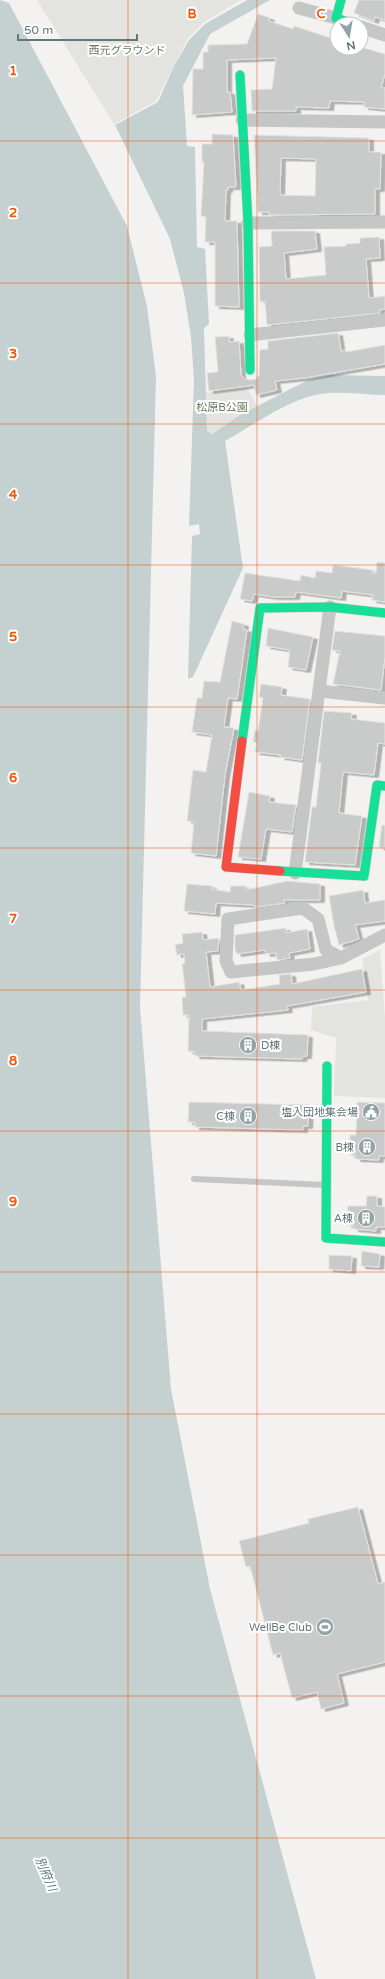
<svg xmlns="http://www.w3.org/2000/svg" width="385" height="1979" font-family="'Varela Round','Noto Sans JP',sans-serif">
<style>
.green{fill:#e3e4df}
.water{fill:#c5d1d1}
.building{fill:#c9cbca;stroke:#e2e2e1;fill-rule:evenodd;filter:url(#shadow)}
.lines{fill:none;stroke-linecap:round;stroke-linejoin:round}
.fast-casing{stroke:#cecfcf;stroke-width:10}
.jam-casing{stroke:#cecfcf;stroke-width:10}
.lane{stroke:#c5c7c7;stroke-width:6}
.street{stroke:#c5c7c7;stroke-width:13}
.fast{stroke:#16e098;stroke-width:9}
.jam{stroke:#f24e42;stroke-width:9}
.grid{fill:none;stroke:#e8590c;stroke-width:1;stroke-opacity:0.55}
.labels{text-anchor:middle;stroke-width:4;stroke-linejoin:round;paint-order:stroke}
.park-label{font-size:11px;fill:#6d7962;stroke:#fff}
.poi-label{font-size:11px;fill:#60777b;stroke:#fff;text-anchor:end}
.water-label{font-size:12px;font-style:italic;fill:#5a7878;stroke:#fff}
.grid-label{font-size:13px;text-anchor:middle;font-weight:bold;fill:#e8590c;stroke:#fff;stroke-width:4;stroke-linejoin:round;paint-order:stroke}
</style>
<defs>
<filter id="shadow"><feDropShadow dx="4.5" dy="2.5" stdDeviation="0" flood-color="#0004"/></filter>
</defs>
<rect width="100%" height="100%" fill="#f3f2f1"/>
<!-- green -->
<g class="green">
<polygon points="37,0 241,0 204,22 188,38 156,101 114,124"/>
<polygon points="247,388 257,406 240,415 212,434 207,431 205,393"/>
<polygon points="380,950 385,1018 385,1098 334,1096 336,1038 311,1030 312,1007 368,1000 362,959"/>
</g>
<!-- water -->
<g class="water">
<polygon points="0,0 9,3 127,226 147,306 156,376 140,1007 171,1389 210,1589 316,1979 0,1979"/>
<path d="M247,0h23l-60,34 -27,52 4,60 8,1 2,100 8,2 4,75 -5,4 3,103 5,3 28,-19 66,-34 24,-6 55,1v19c-22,0 -48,-5 -70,0 -30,7 -63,31 -90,46l18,127 -50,109 -5,2 4,-143 8,-2 -1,-10 -10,2 5,-146 -3,-43 -7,-44 -14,-54 -55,-114 43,-23 16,-36 15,-26 16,-16z"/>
</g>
<!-- building -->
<g class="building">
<polygon points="359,0 385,0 385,20 375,17 374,21 354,13"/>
<polygon points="258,14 270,18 269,21 293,29 294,26 337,40 337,48 364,48 385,54 385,74 381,88 385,88 385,109 364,107 364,102 330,101 329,108 296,107 296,111 252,111 251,90 272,89 276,58 227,60 227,92 230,92 232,112 192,115 193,69 203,69 203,52 208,52 208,45 247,44"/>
<polygon points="212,134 233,135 236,187 228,187 228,190 226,190 225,221 237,221 239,307 215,306 215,242 205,242 206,217 201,216 204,162 202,162 202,144 212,144"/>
<path d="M254,135l115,3v14h12l-1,37h-5v25l-106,1v-3h-11zM281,158l35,1 -1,37 -35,-1z"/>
<polygon points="271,231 315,231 317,249 284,253 286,279 326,275 324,247 346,246 346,244 360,243 360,238 379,237 380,258 366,259 369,298 385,296 385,309 379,310 380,313 267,325 265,301 260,302 259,247 272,246"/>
<polygon points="338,333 341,351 346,350 346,352 385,345 385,364 304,378 275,381 277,390 256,395 254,385 209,391 207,373 218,372 215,337 229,336 229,342 239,341 241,375 245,379 251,380 256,379 259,375 260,350 268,349 268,341"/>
<polygon points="377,562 385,563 385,602 372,600 373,595 342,591 341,598 296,592 295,597 274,597 254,594 252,601 240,599 245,573 300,581 301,575 315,578 316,571 332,573 333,565 373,570 372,573 376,573"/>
<polygon points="232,621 244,624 243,629 247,630 237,699 228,698 224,727 234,728 225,775 216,856 191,853 194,822 187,821 193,770 206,772 212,735 192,732 197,698 202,698 204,681 220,682"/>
<polygon points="268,628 313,637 306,670 288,667 290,650 266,646"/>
<polygon points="335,631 385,636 385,657 381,690 333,684 340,651 332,650"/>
<polygon points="261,684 282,687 281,695 310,699 302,760 280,757 281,755 255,752 257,743 253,742 255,730 258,731 263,698 259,697"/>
<polygon points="324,711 352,713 351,719 385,723 385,744 378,743 374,775 343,772 339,813 362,816 355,865 305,862 312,807 316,807 321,763 318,763"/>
<polygon points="249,792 270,796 269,802 296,805 292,832 266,829 261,859 238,857"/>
<polygon points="382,825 385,826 385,848 379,847"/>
<polygon points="287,881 320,884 320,900 284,900 285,903 255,907 254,905 216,903 215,914 184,911 187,884 212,886 212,889 230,892 231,886 246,886 246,890"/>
<polygon points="363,890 365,903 385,900 385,921 355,925 359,939 339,945 334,926 329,896"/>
<polygon points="286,928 286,933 307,929 310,949 289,953 290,958 277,960 276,953 266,954 265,950 237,954 235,949 235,935"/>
<polygon points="202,932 203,940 219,938 218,951 206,952 210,987 239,982 241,990 280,984 279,975 291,974 292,984 362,969 366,992 287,1006 288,1010 202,1019 202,1031 308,1035 307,1056 303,1056 302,1059 195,1056 195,1052 188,1051 189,1015 183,1015 182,997 186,997 182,964 185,963 184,954 177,955 175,945 183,943 182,934"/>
<polygon points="189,1102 309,1105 308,1126 303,1126 303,1130 195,1127 195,1122 188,1122"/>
<polygon points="357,1102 385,1103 385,1156 379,1156 379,1160 356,1159 356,1155 350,1155 350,1135 356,1135"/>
<polygon points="367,1196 377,1196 377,1206 385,1207 385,1227 376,1227 376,1231 354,1229 354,1226 347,1225 348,1206 366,1206"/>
<polygon points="362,1251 380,1254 379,1267 361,1266"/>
<polygon points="329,1255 352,1256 351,1271 329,1269"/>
<polygon points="358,1507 378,1584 385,1582 385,1662 337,1674 344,1703 321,1709 317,1692 292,1698 280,1653 273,1655 250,1566 246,1567 239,1541 309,1523 308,1519"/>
</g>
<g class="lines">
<defs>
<g id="fast">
<polyline points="341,0 336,18 354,24"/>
<polyline points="240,75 248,223 250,370"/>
<polyline points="242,741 260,608 330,607 385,613"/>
<polyline points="280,871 364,876 377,785 385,786"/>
<polyline points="327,1066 326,1238 385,1242"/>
</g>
<polyline id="jam" points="242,741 226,867 280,871"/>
</defs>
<!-- fast casing -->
<use href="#fast" class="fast-casing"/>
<!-- jam casing -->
<use href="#jam" class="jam-casing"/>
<!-- lane -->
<polyline class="lane" points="194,1179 325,1185"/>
<!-- street -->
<g class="street">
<polyline points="299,8 336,18"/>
<polyline points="361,27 385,35"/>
<polyline points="242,120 385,122"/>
<polyline points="248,223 385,222"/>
<polyline points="250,335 385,320"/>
<polyline points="320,691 385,698"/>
<polyline points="295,873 330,607"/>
<polyline points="341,958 326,950 318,919 303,908 228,919 226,961 231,972 314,964 341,958 385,935"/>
</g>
<!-- fast -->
<use href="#fast" class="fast"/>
<!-- jam -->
<use href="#jam" class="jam"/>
</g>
<!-- grid -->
<path class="grid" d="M128,0v1979M257,0v1979M0,141h385M0,283h385M0,424h385M0,565h385M0,707h385M0,848h385M0,990h385M0,1131h385M0,1272h385M0,1414h385M0,1555h385M0,1696h385M0,1838h385"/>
<!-- icons -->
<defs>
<symbol id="building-disc" viewBox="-11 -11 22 22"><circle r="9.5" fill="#93a2a4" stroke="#fff"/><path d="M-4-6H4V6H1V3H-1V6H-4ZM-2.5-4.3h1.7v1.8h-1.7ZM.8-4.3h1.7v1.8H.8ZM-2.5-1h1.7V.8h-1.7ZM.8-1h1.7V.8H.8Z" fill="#fff"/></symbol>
<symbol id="civic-disc" viewBox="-11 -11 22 22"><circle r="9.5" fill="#93a2a4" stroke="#fff"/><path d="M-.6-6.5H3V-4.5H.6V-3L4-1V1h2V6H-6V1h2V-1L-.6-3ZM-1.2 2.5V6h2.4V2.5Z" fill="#fff"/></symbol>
<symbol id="stadium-disc" viewBox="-11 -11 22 22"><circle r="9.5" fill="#93a2a4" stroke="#fff"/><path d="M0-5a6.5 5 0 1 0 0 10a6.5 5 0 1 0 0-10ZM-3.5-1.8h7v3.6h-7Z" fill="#fff"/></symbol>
</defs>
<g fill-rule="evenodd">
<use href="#building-disc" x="238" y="1035" width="20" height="20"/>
<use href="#civic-disc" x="361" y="1102" width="20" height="20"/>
<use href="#building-disc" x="238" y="1106" width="20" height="20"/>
<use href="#building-disc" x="357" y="1137" width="20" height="20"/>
<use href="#building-disc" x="356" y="1208" width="20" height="20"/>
<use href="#stadium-disc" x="315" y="1617" width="20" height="20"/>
</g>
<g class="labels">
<!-- park labels -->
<g class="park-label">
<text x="127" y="54">西元グラウンド</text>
<text x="222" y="411">松原B公園</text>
</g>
<!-- poi labels -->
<g class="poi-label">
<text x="261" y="1049" text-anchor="start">D棟</text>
<text x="358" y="1116">塩入団地集会場</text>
<text x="235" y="1120">C棟</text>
<text x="354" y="1151">B棟</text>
<text x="353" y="1222">A棟</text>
<text x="312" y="1631">WellBe Club</text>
</g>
<!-- water labels -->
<g class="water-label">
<text transform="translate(46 1874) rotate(67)" y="4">別府川</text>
</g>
</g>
<g class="grid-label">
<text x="192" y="18">B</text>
<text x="321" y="18">C</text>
<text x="13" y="75">1</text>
<text x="13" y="217">2</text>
<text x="13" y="358">3</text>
<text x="13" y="499">4</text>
<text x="13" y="641">5</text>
<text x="13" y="782">6</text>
<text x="13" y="923">7</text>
<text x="13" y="1065">8</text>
<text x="13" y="1206">9</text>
</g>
<!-- north arrow -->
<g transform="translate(349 36) rotate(168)"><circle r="19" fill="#ffffff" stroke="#bfc9ca"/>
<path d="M0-3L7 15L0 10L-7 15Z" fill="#93a2a4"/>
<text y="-6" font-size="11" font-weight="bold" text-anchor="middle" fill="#60777b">N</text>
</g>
<!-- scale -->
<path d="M18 34v6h119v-6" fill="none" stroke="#60777b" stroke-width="2"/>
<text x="24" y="34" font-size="12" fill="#60777b" stroke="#ffffff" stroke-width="3" paint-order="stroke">50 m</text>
</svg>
